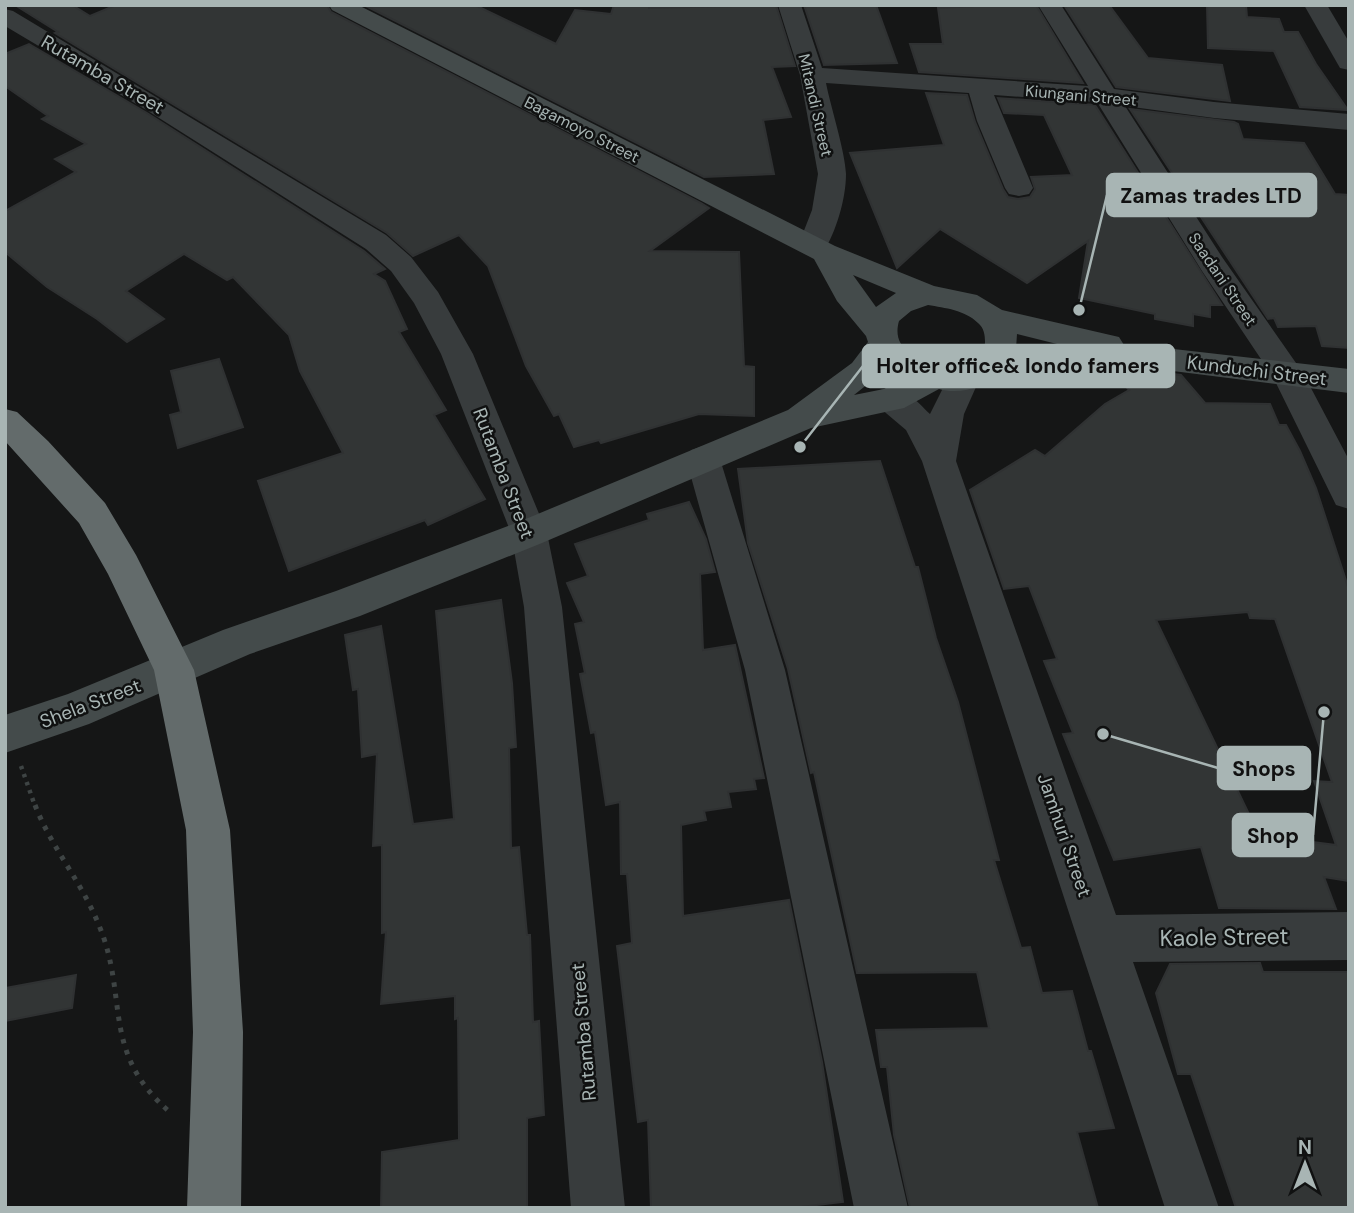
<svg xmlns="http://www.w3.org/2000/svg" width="1354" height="1213" font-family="'DM Sans',sans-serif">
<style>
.building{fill:#323535;stroke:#2f3132;stroke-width:2;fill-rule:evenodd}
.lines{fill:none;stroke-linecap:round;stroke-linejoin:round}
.path-far1{stroke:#3e4444;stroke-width:4.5;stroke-dasharray:3.5 5;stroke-linecap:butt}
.path{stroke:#3e4444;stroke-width:5;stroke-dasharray:4.5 7;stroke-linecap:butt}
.street{fill:#383c3d;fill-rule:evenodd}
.secondary{fill:#444b4b;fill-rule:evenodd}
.highway{fill:#636b6b;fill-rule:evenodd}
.labels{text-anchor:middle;stroke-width:5;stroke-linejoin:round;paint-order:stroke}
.far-street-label{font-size:16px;fill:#a8b5b4;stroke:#101111}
.street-label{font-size:19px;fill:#a8b5b4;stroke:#101111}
.near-street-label{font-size:23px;fill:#a8b5b4;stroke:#101111}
.leader{fill:none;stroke:#a8b5b4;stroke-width:2.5}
.callout-dot{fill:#a8b5b4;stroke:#101111;stroke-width:2.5}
.callout{fill:#a8b5b4;stroke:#a8b5b4;stroke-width:2.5}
.callout-label{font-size:21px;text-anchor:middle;font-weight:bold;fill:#111}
</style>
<rect width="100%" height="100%" fill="#151616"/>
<!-- building -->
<g class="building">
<polygon points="15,5 72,5 90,16 116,5 327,5 331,12 701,203 709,208 650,251 739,252 744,366 754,367 754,416 699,414 601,443 599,440 574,447 559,414 554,416 526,366 488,266 459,235 413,256 387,233 55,33 58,32"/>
<polygon points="364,5 475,5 556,44 575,10 611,14 614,5 649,5 649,8 776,5 795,66 772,67 791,117 763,120 774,174 704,177"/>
<polygon points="804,5 876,5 897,63 824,65"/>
<polygon points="993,5 1036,5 1083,83 919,72 910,44 943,44 938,8"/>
<polygon points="1064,5 1109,5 1148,58 1222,65 1230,101 1116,87"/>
<polygon points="1207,5 1246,5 1247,17 1279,19 1284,32 1298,32 1316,64 1348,110 1300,107 1274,51 1208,48"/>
<polygon points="29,44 147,113 364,251 385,269 374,274 385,281 407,329 399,332 446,410 434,415 485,499 428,525 425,520 289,571 258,481 343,453 300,371 289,335 233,277 227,280 184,254 126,291 164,319 127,342 97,319 47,287 5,252 5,211 76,172 55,159 86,144 42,119 48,116 5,86 5,54"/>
<polygon points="926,93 967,95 975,122 1003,189 1008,197 1018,199 1030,197 1035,189 1031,177 1072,175 1044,115 1004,113 998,98 1095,105 1222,305 1210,305 1210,317 1193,314 1193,326 1155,319 1155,314 1079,298 1088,241 1027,283 940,229 897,268 850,153 944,145"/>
<polygon points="1130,109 1234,122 1238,124 1243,139 1304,143 1335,194 1349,195 1349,348 1322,346 1316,326 1278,327 1274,318 1268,319"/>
<polygon points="219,359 243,427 178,448 170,415 181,412 171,371"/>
<path d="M1165,373l16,2 24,28 65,1 9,21h7l14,26 16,37 33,102v291l-25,-4 12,32 -117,-1 -18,-61 -87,13 -51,-126 10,-1 -29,-72 13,-2 -28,-73 -25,3 -34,-99 65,-40 10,6 60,-52 24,-14 -5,-6zM1248,612l2,6 25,1 57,163 -18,-1 22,64 -77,-10 -103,-215z"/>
<polygon points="880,461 915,567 918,567 936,638 958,702 999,860 994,860 1021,948 1030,947 1042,993 1072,991 1088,1051 1091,1051 1114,1128 1077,1132 1098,1208 910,1208 894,1135 887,1067 881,1067 876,1030 989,1028 977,972 857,973 814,772 811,773 788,669 748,543 738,469"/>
<polygon points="689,502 706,539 715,572 700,574 703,650 735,645 764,778 754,779 756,789 728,792 731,807 704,811 706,820 681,825 683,916 789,900 822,1062 843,1202 792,1208 651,1208 648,1120 638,1122 617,946 632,943 627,874 621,874 620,802 606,805 595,732 591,733 580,674 585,673 575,624 584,622 567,583 588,576 575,544 649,520 647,514"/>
<polygon points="501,600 512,683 516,747 509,748 511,848 519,847 527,935 530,935 533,1022 539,1021 544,1115 527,1118 527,1208 381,1208 382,1152 459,1140 458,1018 455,1019 455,996 381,1004 386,932 382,933 382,845 373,846 377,754 362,757 358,689 353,690 345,635 381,626 413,824 454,819 436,611"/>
<polygon points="1260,963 1263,972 1349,972 1349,1208 1236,1208 1191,1074 1178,1074 1156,993 1170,964"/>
<polygon points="76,975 72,1008 5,1021 5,988"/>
</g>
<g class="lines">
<!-- path-far1 -->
<polyline class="path-far1" points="21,766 35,806"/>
<!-- path -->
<path class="path" d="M35,805c16,42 46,76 63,118 32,74 1,129 73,190"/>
<!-- street -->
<g class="street">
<path d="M778,5h23l21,63 266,18 -50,-81h23l53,84 100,13 135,12v16l-135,-12 -89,-12 97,151 81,116 46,87v49l-13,-4 -63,-128 -71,-106 -105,-169 -103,-7 39,93 -4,6 -10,2 -10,-2 -4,-6 -28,-67 -8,-28 -143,-10c5,25 19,68 20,91 0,25 -10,58 -23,79l-10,2 -10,-2 -5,-7 14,-36 6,-36 -18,-99z"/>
<polygon points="1304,5 1327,5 1349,42 1349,70 1340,68"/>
<polygon points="5,9 13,11 386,235 411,257 438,292 473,354 547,533 562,607 625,1208 571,1208 524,607 511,533 441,354 414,303 391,271 366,249 148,111 5,26"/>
<path d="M964,366l12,4 4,8 -16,36 -8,47 160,454 233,-3v48l-216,2 86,246h-54l-243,-747 -16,-31 -26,-22 -5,-9 5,-9c22,-6 35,9 50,24l22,-44z"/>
<polygon points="703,446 715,450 720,459 785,670 908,1208 854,1208 745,670 686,459 691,450"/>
</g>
<!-- secondary -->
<path class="secondary" d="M329,5h29l477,241 99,40 43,9 25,15 117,27 5,8 -2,3h43l184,21v24l-184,-23 -162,2c-16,15 -43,23 -64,17l-35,19 -93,20 -269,115 -182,73 -110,38 -161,70 -84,29v-38l63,-21 155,-64 113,-39 180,-68 272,-113 64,-47 16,-21 -2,-6 -29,-35 -23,-42 -482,-249zM853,275l43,18 -20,14zM928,305c17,3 37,5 50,18 6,5 7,12 7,19 -1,37 -55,26 -75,11 -11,-8 -15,-18 -11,-32l12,-10zM1017,334l60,15h-61zM884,367l19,12 -19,10 -30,6 20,-16z"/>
<!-- highway -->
<polygon class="highway" points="5,409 17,412 48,441 105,503 136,555 194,670 230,830 243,1032 241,1208 187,1208 193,1032 186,830 154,670 108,574 79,523 5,441"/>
</g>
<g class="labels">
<!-- far-street labels -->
<g class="far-street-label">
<text transform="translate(1081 95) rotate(5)" y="6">Kiungani Street</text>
<text transform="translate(816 105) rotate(77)" y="6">Mitandi Street</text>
<text transform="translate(582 129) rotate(27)" y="6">Bagamoyo Street</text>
<text transform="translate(1223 279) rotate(56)" y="6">Saadani Street</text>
</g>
<!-- street labels -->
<g class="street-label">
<text transform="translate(103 74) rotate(30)" y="7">Rutamba Street</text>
<text transform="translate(1257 370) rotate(7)" y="7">Kunduchi Street</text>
<text transform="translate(504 473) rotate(69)" y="7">Rutamba Street</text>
<text transform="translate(90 703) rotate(-21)" y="7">Shela Street</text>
<text transform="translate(1065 835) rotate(71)" y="7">Jamhuri Street</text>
<text transform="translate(583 1032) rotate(-95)" y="7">Rutamba Street</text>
</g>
<!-- near-street labels -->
<g class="near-street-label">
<text transform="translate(1224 937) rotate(-1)" y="8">Kaole Street</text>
</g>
</g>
<!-- callouts -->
<path class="leader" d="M1079 310L1107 195M800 447L863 366M1103 734L1218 768M1324 712L1313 835"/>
<g class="callout-dot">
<circle cx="1079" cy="310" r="7"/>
<circle cx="800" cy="447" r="7"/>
<circle cx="1103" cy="734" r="7"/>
<circle cx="1324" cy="712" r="7"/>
</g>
<g class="callout">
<rect x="1107" y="174" width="209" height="42" rx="7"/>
<rect x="863" y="345" width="311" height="42" rx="7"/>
<rect x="1218" y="747" width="92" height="42" rx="7"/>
<rect x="1233" y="814" width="80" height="42" rx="7"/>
</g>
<g class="callout-label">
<text x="1211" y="203">Zamas trades LTD</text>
<text x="1018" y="373">Holter office&amp; londo famers</text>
<text x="1264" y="776">Shops</text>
<text x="1273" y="843">Shop</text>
</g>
<!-- border -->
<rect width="1354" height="1213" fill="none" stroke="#a8b5b4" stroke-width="14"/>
<!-- north arrow -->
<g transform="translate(1305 1164)" stroke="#101111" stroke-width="5" paint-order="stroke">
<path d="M0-5L12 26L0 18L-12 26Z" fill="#a8b5b4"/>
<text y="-10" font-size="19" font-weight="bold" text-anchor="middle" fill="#a8b5b4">N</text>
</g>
</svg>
